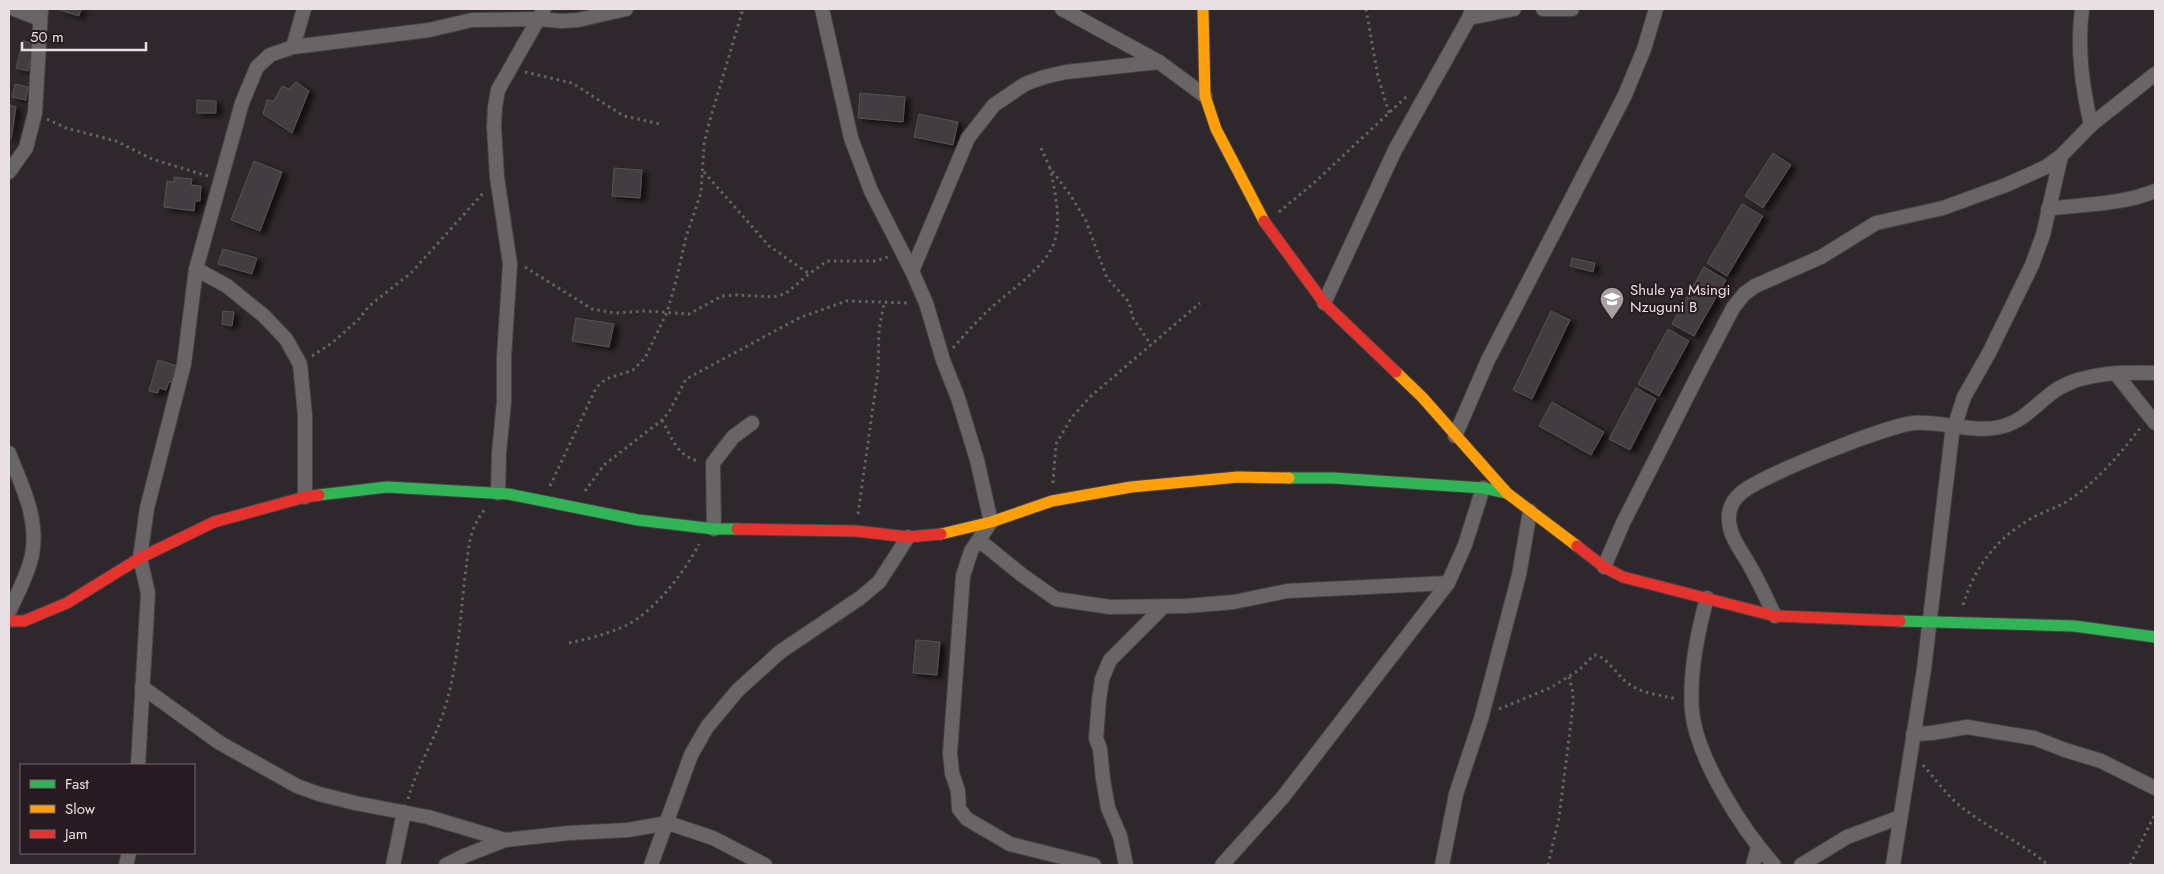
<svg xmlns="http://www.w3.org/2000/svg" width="2164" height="874" font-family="Jost,sans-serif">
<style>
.building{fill:#423d40;stroke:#585255;filter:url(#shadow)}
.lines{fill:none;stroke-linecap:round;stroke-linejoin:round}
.street-casing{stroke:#474245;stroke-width:16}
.fast-casing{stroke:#474245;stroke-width:13}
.slow-casing{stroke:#474245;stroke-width:13}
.jam-casing{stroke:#474245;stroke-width:13}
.path{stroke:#666265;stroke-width:3;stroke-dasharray:2.5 4;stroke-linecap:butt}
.street{stroke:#686566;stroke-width:14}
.fast{stroke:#30b455;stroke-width:11}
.slow{stroke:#ff9f0a;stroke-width:11}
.jam{stroke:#e5322d;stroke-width:11}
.labels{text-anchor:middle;stroke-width:4;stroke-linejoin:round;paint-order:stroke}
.poi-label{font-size:15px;fill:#e9e0e4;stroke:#271a21;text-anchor:start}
</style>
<defs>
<filter id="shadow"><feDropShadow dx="5.5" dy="3" stdDeviation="2.5" flood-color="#0009"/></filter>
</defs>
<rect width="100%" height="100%" fill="#2e272b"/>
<!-- building -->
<g class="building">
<polygon points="57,9 81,9 79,16"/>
<polygon points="23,41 34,44 28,71 16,68"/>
<polygon points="296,82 309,91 292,133 263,114 267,100 274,101 282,86 289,89"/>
<polygon points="15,84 28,87 26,100 12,97"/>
<polygon points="860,93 905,97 903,122 858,118"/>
<polygon points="197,100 216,101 216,113 197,113"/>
<polygon points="9,105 16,107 11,139 9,138"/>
<polygon points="919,114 958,122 953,145 914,137"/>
<polygon points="1773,153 1791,165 1763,208 1745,196"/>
<polygon points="254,161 282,172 260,231 231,220"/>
<polygon points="614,168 642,170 640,198 612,196"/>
<polygon points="174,177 192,179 191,185 201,186 200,201 195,201 194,211 164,207 167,181 174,182"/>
<polygon points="1742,204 1763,216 1727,276 1707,263"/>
<polygon points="223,249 257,258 252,274 218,264"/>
<polygon points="1572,258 1595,263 1593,272 1570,266"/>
<polygon points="1704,267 1726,280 1694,336 1672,324"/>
<polygon points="223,311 234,312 232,326 222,324"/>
<polygon points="1551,311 1570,320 1532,399 1513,390"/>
<polygon points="576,318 614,324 609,347 572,341"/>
<polygon points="1668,329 1689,341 1659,396 1638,384"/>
<polygon points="158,360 178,366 173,383 169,382 166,390 159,388 158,393 149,391"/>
<polygon points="1636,388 1656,399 1630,450 1609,439"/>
<polygon points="1552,402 1604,432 1591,455 1539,426"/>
<polygon points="916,640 940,642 937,675 913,673"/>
</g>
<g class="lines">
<defs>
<g id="street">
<polyline points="14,9 40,19"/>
<polyline points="822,9 851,138 871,191 912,271 926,303 943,360 958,398 977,460 991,522 971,551 963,576 950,753 952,773 958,791 959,809 967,819 1010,844 1094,865"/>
<polyline points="1062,9 1159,62 1205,96"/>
<polyline points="1543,9 1572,9"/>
<path d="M2082,9c-5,40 0,77 9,116"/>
<polyline points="1469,18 1514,9"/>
<polyline points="293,47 304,9"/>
<polyline points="9,172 26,148 35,113 41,9"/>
<path d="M2048,209c35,-5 73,-4 107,-18"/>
<polyline points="196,269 227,286 264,316 286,339 300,364 305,415 305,497"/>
<polyline points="912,271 968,138 994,105 1025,84 1044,77 1066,72 1159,62"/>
<polyline points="1324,303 1395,150 1469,18 1472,9"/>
<polyline points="2116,374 2155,423"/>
<polyline points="1455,436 1488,360 1625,95 1644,49 1656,9"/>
<path d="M9,453c13,34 30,65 23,102 -4,20 -15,39 -23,57"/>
<polyline points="498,493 499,453 504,402 504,357 510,264 497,177 494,127 495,107 498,90 544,9"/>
<polyline points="714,529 713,463 733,437 752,423"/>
<polyline points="980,541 1022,575 1056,599 1110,607 1186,606 1234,602 1287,591 1448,583"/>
<polyline points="1604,567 1623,523 1699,373 1733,308 1744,294 1755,286 1821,257 1876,223 1943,208 2006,185 2046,167 2061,156 2091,125 2155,74"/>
<path d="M1707,598c-10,36 -18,75 -15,113 5,48 50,118 82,154"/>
<path d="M1775,616c-8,-16 -15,-32 -24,-48 -8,-15 -21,-30 -22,-47 -1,-11 3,-20 11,-27 17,-17 148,-69 174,-71 28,-2 58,10 86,4 25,-5 39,-27 59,-39 28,-16 65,-16 96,-15"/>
<polyline points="142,687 220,743 297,786 319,794 355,803 428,817 505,840 569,833 628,830 668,823 713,838 765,865"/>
<polyline points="1913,734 1932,733 1967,727 2034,738 2065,750 2101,761 2155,788"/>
<polyline points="138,765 148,593 140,558 147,508 184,364 196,269 242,103 257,67 270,55 293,47 429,30 472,20 537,19 562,21 578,20 626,9"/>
<polyline points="126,865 129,853"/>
<polyline points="393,865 404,812"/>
<polyline points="446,865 464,856 505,840"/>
<polyline points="651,865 691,755 707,727 738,690 780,652 860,598 879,582 908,537"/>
<polyline points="1126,865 1120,836 1108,808 1103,779 1100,749 1096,738 1099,700 1102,679 1110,660 1163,607"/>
<polyline points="1222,865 1283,797 1448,583 1465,545 1483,488"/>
<polyline points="1442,865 1456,794 1481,719 1519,575 1530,511"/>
<polyline points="1753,865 1758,847"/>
<polyline points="1801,865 1847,837 1900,817"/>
<polyline points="1893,865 1924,669 1952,434 1964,397 1989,353 2032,265 2043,235 2061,156"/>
</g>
<g id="fast">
<polyline points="1289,478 1333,478 1483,488 1507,493"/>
<polyline points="319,495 387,487 508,494 638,520 714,529 737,529"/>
<polyline points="1900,621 2074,626 2155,637"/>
</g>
<g id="slow">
<polyline points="1203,9 1205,96 1216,129 1264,221"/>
<polyline points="1396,372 1422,397 1507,493 1577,546"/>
<polyline points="941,534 991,522 1052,501 1131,487 1238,477 1289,478"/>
</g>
<g id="jam">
<polyline points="1264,221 1324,303 1396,372"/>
<polyline points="737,529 856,531 908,537 941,534"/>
<polyline points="1577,546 1604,567 1623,577 1775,616 1900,621"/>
<polyline points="9,621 24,621 67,603 140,558 214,522 305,497 319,495"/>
</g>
</defs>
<!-- street casing -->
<use href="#street" class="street-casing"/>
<!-- fast casing -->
<use href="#fast" class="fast-casing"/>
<!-- slow casing -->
<use href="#slow" class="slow-casing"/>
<!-- jam casing -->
<use href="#jam" class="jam-casing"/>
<!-- path -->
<g class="path">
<polyline points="1366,9 1378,77 1389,113"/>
<polyline points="525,72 572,83 624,116 660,124"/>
<polyline points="47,119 66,128 116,141 152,159 208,176"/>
<polyline points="1041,148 1050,168 1071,196 1086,221 1107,278 1129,302 1133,318 1151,345"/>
<polyline points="704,172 769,246 808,273"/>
<polyline points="1279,212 1315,182 1407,96"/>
<polyline points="525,267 592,309 615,313 646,311 689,314 722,296 737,295 773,297 785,294 809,274 827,261 876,261 890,256"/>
<path d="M953,348c12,-14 24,-27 37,-39 20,-19 57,-42 65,-69 6,-23 0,-49 -5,-72"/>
<polyline points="312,356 332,343 359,319 369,306 411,273 485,191"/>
<path d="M662,420c10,18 16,38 38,41"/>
<polyline points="1053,483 1056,444 1072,417 1091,396 1200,303"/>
<polyline points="550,486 596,388 606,379 633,370 645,358 667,312 676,281 686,237 701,193 704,144 709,123 743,9"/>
<polyline points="585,491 604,465 662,420 669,412 686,379 799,318 846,301 910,303"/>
<polyline points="858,514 878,371 879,330 884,304"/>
<path d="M1963,605c12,-39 34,-67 69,-87 11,-6 24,-10 34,-16 30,-19 54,-48 75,-75"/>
<path d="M569,643c19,-4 38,-9 56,-17 29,-14 59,-53 74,-82"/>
<path d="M1499,709l51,-21 29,-18 15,-15c12,0 24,22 35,29 14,10 32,11 48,15"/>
<path d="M1923,765c14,16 27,35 45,47 26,19 56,32 80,53"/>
<path d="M408,799c9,-33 29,-62 38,-95 13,-44 14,-89 20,-135 3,-25 3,-39 19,-60"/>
<polyline points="1548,865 1559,818 1573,706 1573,693 1569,677"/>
<polyline points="2130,865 2155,814"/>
</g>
<!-- street -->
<use href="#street" class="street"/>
<!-- fast -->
<use href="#fast" class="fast"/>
<!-- slow -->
<use href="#slow" class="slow"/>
<!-- jam -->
<use href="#jam" class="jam"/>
</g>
<!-- icons -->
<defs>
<symbol id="school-pin" viewBox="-11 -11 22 30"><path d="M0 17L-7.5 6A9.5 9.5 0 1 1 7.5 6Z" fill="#a89fa3" stroke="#271a21"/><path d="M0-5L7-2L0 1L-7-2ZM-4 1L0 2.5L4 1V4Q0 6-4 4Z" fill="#fff"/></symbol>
</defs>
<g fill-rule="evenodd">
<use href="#school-pin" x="1598" y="285" width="28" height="38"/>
</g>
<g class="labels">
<!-- poi labels -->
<g class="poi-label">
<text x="1630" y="295">Shule ya Msingi<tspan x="1630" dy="17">Nzuguni B</tspan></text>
</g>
</g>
<!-- border -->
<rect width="2164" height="874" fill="none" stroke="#e9e0e4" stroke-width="20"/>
<!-- legend -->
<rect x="20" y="764" width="175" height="90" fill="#271a21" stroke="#75696f"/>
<rect x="30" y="780" width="25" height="8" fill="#30b455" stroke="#75696f"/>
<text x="65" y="789" font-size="15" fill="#e9e0e4">Fast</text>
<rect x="30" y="805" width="25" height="8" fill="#ff9f0a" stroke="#75696f"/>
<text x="65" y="814" font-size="15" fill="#e9e0e4">Slow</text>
<rect x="30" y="830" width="25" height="8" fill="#e5322d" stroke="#75696f"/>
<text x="65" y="839" font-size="15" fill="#e9e0e4">Jam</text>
<!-- scale -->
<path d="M22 42v8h124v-8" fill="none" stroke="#e9e0e4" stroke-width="2.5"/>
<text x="30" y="42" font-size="15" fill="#e9e0e4" stroke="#271a21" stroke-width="4" paint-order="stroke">50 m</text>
</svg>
